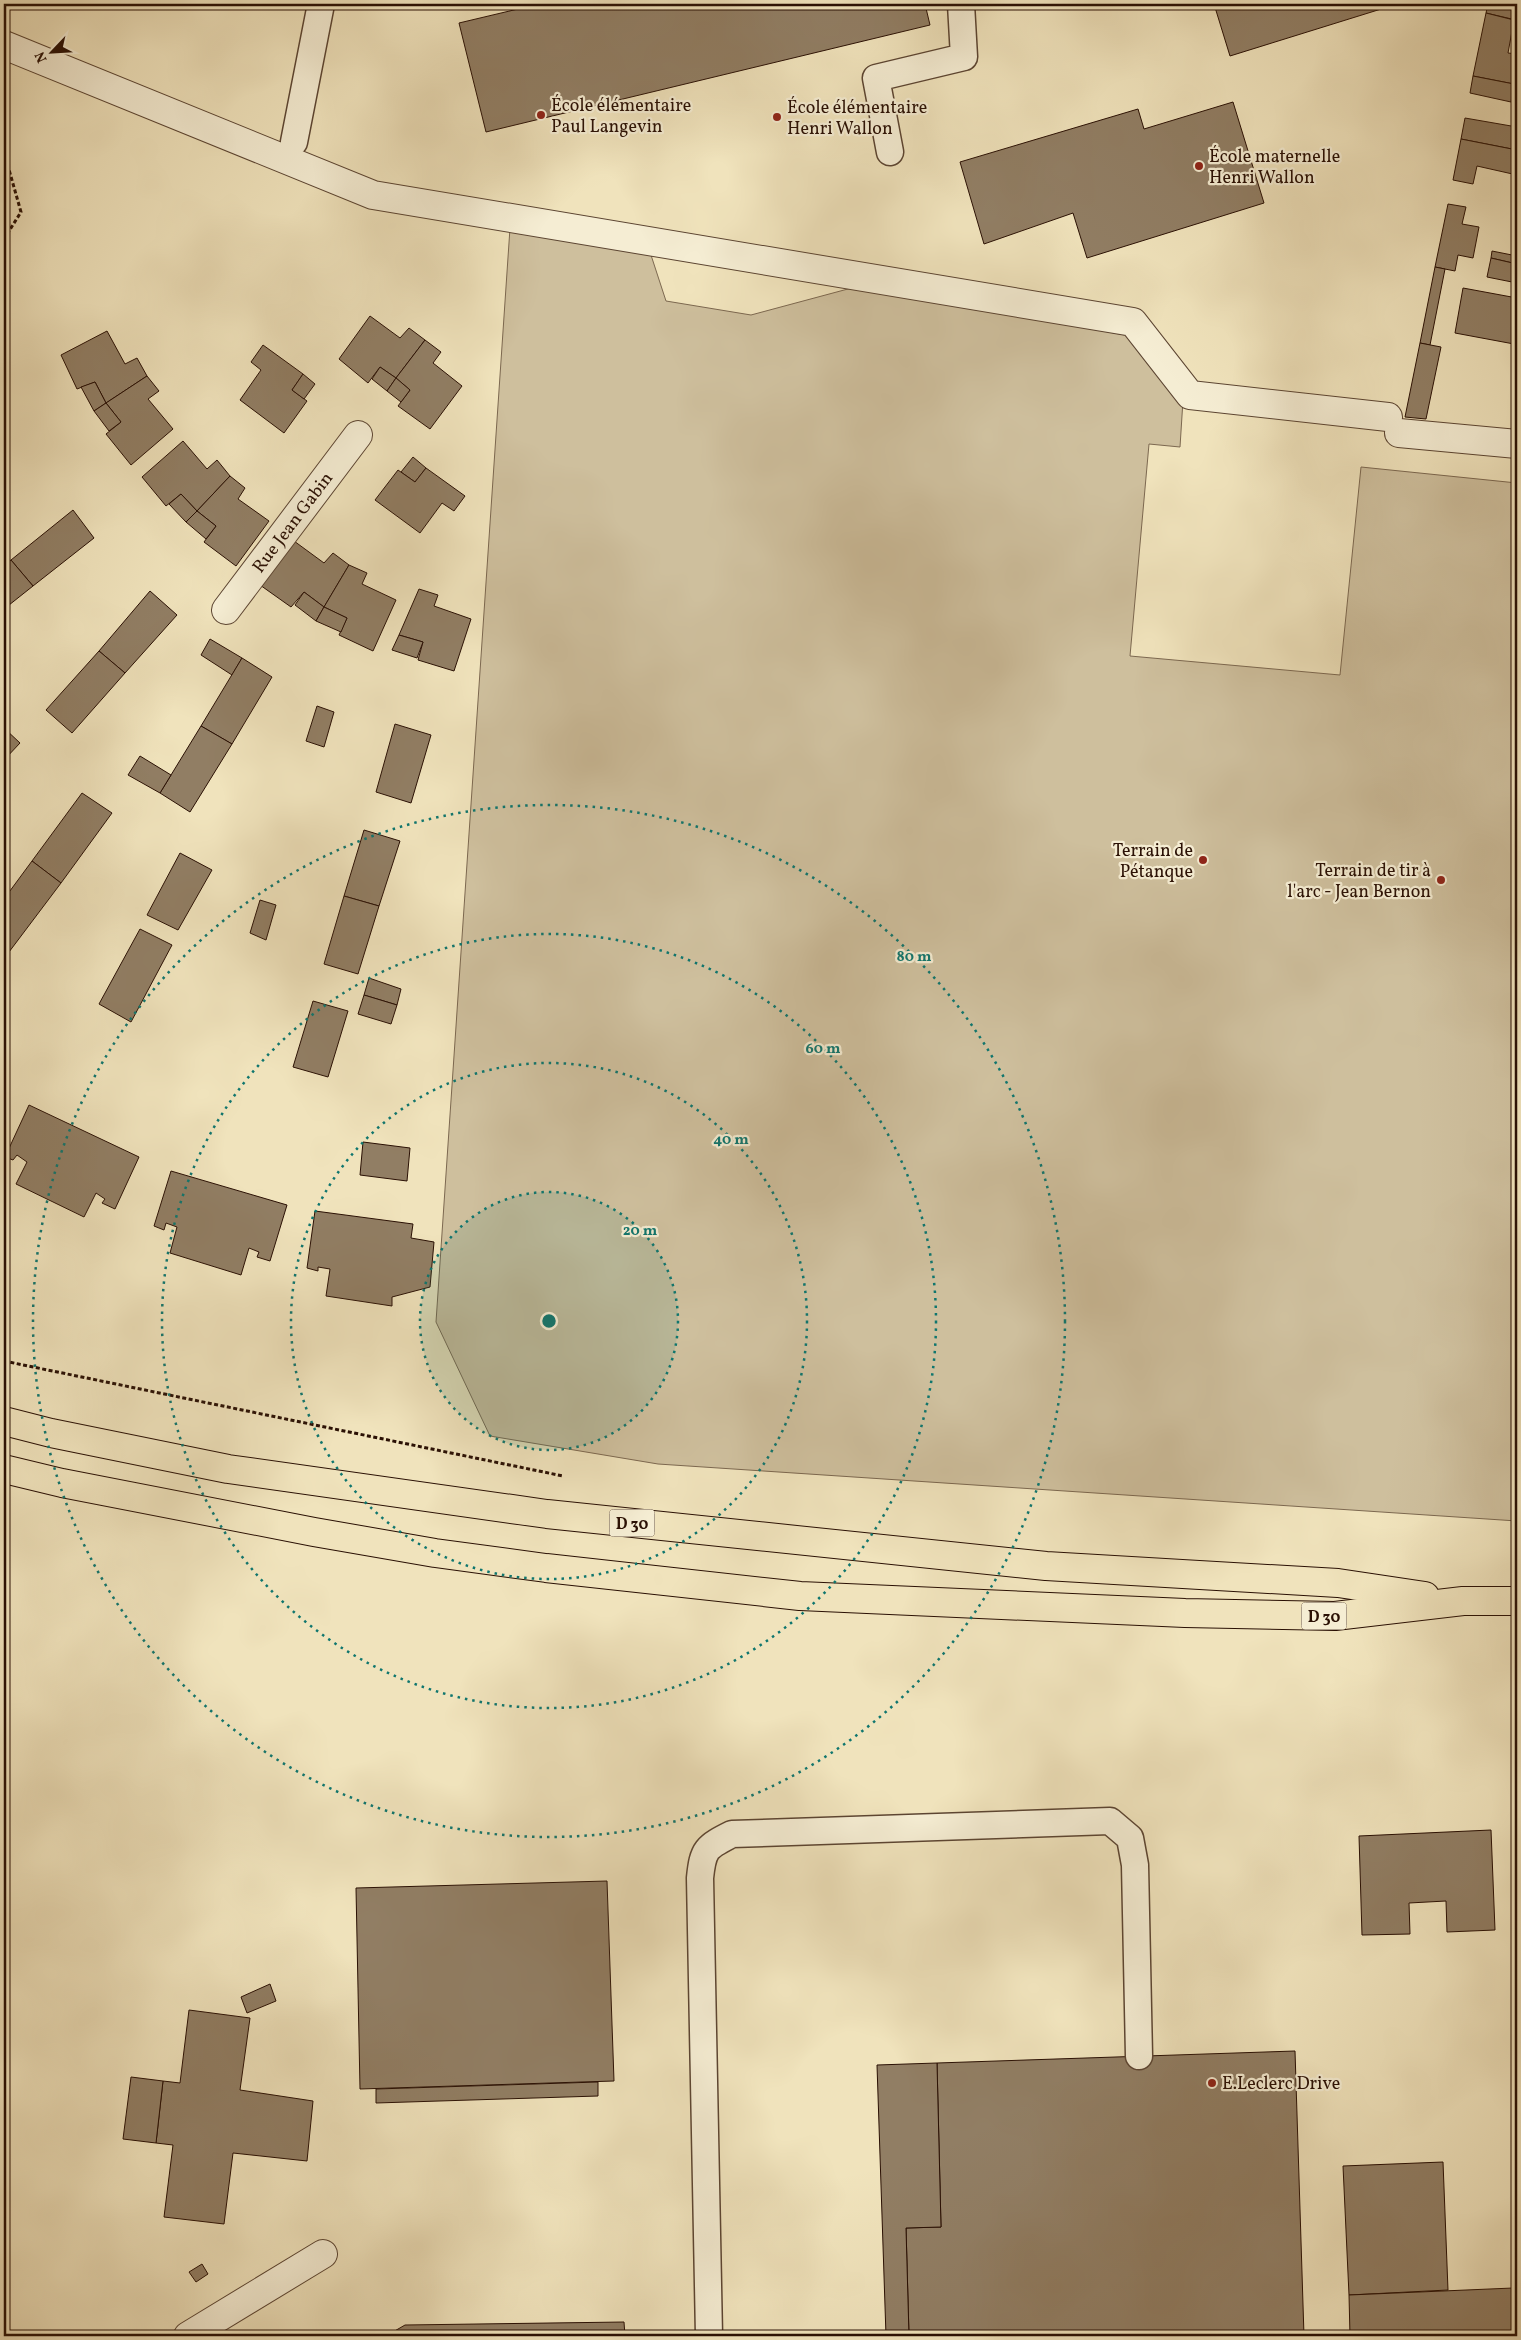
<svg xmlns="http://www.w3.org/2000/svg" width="1521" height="2340" font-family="Vollkorn,serif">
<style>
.green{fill:#cebf9d;stroke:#7c6850}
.building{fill:#917e64;stroke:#2a1004}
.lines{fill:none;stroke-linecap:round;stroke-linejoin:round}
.lane-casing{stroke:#5c4532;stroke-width:29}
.street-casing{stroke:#5c4532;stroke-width:30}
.primary-casing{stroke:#2a1004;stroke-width:30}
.path{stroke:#2a1004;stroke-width:3;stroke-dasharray:4 2.5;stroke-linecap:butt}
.lane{stroke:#f5edd3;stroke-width:26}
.street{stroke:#f5edd3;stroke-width:28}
.primary{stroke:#f0e3bc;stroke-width:28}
.ring{fill:none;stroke:#0f766e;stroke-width:2.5;stroke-dasharray:2.5 5}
.poi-dot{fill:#8f2418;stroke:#f5edd3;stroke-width:2}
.labels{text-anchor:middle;stroke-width:4.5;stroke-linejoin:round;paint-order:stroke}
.shield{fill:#f5edd3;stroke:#675242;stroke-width:1}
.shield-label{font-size:16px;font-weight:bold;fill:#2a1004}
.poi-label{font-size:18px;fill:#2a1004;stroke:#f5edd3;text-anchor:start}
.street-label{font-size:18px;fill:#2a1004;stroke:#f5edd3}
.centre{fill:#0f766e;stroke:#f5edd3;stroke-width:2.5}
.ring-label{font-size:15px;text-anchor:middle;font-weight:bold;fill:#0f766e;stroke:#f5edd3;stroke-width:4.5;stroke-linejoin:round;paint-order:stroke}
</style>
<rect width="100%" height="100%" fill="#f0e3bc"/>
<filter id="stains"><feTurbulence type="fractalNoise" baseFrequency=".004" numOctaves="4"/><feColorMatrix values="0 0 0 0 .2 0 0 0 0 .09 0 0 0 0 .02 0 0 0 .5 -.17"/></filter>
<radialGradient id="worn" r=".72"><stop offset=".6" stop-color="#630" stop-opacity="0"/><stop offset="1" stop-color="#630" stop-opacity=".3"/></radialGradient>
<!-- green -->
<polygon class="green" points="510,228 650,252 666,301 751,315 859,286 1125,335 1183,400 1180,447 1149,444 1130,656 1340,675 1361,467 1517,483 1517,1521 658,1464 490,1436 436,1322"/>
<!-- building -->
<g class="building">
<polygon points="539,4 925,4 930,25 486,132 459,23"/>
<polygon points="1214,4 1394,4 1394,5 1230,56"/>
<polygon points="1488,4 1517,4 1516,20 1486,13"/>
<polygon points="1486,13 1514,20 1508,53 1517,54 1514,84 1473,76"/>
<polygon points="1473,76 1514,84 1511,102 1470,93"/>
<polygon points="1233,102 1264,203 1087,258 1073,213 984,244 960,162 1138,109 1144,129"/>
<polygon points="1465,118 1517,127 1517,150 1461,139"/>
<polygon points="1461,139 1517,150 1517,175 1477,166 1473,184 1453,180"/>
<polygon points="1448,204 1466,207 1462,224 1479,227 1473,258 1458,255 1455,271 1435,267"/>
<polygon points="1492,251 1517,256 1517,264 1491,258"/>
<polygon points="1491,258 1517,264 1517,283 1487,277"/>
<polygon points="1435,267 1445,269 1430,345 1420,343"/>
<polygon points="1463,288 1517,298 1517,330 1514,344 1455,333"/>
<polygon points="370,316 400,338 409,328 425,340 396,378 380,367 368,383 339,359"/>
<polygon points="107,331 125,364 137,358 147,376 106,403 95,382 77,389 61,355"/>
<polygon points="425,340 441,352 433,363 462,386 430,429 398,406 410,390 396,378"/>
<polygon points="1420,343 1441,347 1426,419 1405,417"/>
<polygon points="263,345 303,374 292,390 307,401 284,433 240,400 261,370 251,362"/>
<polygon points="380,367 396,378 387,391 372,379"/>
<polygon points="303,374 315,384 304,399 292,390"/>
<polygon points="147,376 159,391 148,399 173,429 131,465 106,434 121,422 106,403"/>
<polygon points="396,378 410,390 401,402 387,391"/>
<polygon points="95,382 106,403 94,411 81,387"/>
<polygon points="106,403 121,422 109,431 94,411"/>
<polygon points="183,441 207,469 217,460 230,476 197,511 181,494 166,506 142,477"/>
<polygon points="413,457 426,468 415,482 401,472"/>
<polygon points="426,468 465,496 454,511 442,503 420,533 375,500 398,470 415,482"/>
<polygon points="230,476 245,488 238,499 269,521 236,566 204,542 216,526 197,511"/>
<polygon points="181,494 197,511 186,522 169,504"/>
<polygon points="73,510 94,538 33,586 11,560"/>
<polygon points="197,511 216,526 206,539 186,522"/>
<polygon points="294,541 324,563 333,553 349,565 324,607 304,592 291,607 260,585"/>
<polygon points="11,560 33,586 4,609 4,565"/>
<polygon points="349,565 367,573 362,584 396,600 373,651 339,635 347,618 324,607"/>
<polygon points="419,589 438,595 434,606 471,619 454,671 418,660 423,642 399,635"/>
<polygon points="150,591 177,615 125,673 99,651"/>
<polygon points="304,592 324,607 316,621 295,605"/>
<polygon points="324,607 347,618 341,632 316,621"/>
<polygon points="399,635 423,642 417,658 392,650"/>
<polygon points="210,639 242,658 232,675 201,655"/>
<polygon points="99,651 125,673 72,733 46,710"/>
<polygon points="242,658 272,677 232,744 201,726"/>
<polygon points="317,706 334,712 324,747 306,741"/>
<polygon points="395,724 431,735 411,803 376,792"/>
<polygon points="201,726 232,744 190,812 160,793"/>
<polygon points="4,728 20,743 4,760"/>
<polygon points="140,756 171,775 160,793 128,775"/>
<polygon points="82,793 112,813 61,883 32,861"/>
<polygon points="364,830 400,841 379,906 344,896"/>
<polygon points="180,853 212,870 178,930 147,915"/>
<polygon points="32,861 61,883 9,952 4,949 4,899"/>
<polygon points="344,896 379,906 358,974 324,964"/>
<polygon points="260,900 276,905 266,940 250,933"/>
<polygon points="140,929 172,945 131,1022 99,1004"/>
<polygon points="369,978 401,989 397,1005 364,995"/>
<polygon points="364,995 397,1005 391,1024 358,1014"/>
<polygon points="313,1001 348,1011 328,1077 293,1067"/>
<polygon points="29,1105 139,1157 115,1209 102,1203 105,1199 96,1193 84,1217 16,1184 27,1162 17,1155 13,1160 5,1157"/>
<polygon points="363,1142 410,1148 407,1181 360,1175"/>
<polygon points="171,1171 287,1205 270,1261 257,1257 259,1252 249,1248 241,1275 170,1253 177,1227 166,1223 164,1230 154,1226"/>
<polygon points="315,1211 413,1224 411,1238 434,1242 430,1287 392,1297 392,1306 326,1296 330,1269 318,1267 318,1271 307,1268"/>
<polygon points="1491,1830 1495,1930 1447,1932 1446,1901 1409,1903 1410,1934 1362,1935 1359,1836"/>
<polygon points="607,1881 614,2081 360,2089 356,1888"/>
<polygon points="270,1984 276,2001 247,2013 241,1997"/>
<polygon points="189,2010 250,2018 240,2090 313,2101 307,2161 233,2153 224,2224 164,2217 173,2145 156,2143 163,2081 180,2083"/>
<polygon points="1295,2051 1304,2336 909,2336 906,2228 941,2227 937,2063"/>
<polygon points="937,2063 941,2227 906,2228 909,2336 886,2336 877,2065"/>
<polygon points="131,2077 163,2081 156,2143 123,2139"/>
<polygon points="598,2082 598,2096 376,2103 376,2089"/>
<polygon points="1443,2162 1448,2290 1349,2295 1343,2166"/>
<polygon points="202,2264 208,2274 196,2282 189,2272"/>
<polygon points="1513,2288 1515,2336 1350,2336 1349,2295"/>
<polygon points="624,2322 625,2336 386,2336 405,2325"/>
</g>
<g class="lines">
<defs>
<g id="lane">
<polyline points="294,142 321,4"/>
<polyline points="890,152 876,78 964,57 961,4"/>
<path d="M709,2336l-9,-458c3,-29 6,-31 32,-44l378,-13 20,17 5,27 4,191"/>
</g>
<g id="street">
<polyline points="4,45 373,195 1133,322 1190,395 1388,417"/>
<polyline points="1399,433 1517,444"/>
<path id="s1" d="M226,610l132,-175"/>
<polyline points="188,2336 323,2254"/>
</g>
<g id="primary">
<polyline points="4,1421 51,1433 228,1469 547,1514 1046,1566 1338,1583 1425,1596"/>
<polyline points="4,1469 62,1483 314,1532 435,1553 546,1568 800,1596 1185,1613 1335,1616 1463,1601 1517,1601"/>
</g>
</defs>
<!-- lane casing -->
<use href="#lane" class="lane-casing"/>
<!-- street casing -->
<use href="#street" class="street-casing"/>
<!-- primary casing -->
<use href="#primary" class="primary-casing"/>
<!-- path -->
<g class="path">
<polyline points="4,152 21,212 4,239"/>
<polyline points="4,1361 563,1476"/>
</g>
<!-- lane -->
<use href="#lane" class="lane"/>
<!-- street -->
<use href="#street" class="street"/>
<!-- primary -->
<use href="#primary" class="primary"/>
</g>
<!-- distance rings -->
<circle cx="549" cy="1321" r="129" fill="#0f766e" fill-opacity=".12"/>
<g class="ring">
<circle cx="549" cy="1321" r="129"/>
<circle cx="549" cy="1321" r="258"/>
<circle cx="549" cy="1321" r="387"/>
<circle cx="549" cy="1321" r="516"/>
</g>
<!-- markers -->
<g class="poi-dot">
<circle cx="541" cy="115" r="5"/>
<circle cx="777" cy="117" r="5"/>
<circle cx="1199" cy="166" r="5"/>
<circle cx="1203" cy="860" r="5"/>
<circle cx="1441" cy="880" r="5"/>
<circle cx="1212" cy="2083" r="5"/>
</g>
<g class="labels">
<!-- shield labels -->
<g class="shield">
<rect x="609.5" y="1509.5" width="45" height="27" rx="4"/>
<rect x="1301.5" y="1602.5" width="45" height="27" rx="4"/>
</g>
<g class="shield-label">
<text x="632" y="1529">D 30</text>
<text x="1324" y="1622">D 30</text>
</g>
<!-- poi labels -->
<g class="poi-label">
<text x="551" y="111">École élémentaire<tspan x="551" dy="21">Paul Langevin</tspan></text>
<text x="787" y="113">École élémentaire<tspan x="787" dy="21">Henri Wallon</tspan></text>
<text x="1209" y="162">École maternelle<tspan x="1209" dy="21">Henri Wallon</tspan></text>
<text x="1193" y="856" text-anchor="end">Terrain de<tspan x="1193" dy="21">Pétanque</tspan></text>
<text x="1431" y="876" text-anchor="end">Terrain de tir à<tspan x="1431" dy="21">l'arc - Jean Bernon</tspan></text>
<text x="1222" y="2089">E.Leclerc Drive</text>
</g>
<!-- street labels -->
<g class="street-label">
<text dy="6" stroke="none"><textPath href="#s1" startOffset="110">Rue Jean Gabin</textPath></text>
</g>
</g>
<circle cx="549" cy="1321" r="8" class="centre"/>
<g class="ring-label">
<text x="914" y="961">80 m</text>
<text x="823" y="1053">60 m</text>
<text x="731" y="1144">40 m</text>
<text x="640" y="1235">20 m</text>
</g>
<!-- margin -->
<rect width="1521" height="2340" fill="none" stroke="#f0e3bc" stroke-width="20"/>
<rect x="5" y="5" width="1511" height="2330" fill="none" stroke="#2a1004" stroke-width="2.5"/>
<rect x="10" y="10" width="1501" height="2320" fill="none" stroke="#2a1004"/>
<!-- north arrow -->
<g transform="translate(52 52) rotate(245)" stroke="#f5edd3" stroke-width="4" paint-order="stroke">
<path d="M0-4L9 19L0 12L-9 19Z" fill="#2a1004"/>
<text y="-8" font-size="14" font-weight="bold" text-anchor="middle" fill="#2a1004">N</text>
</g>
<rect width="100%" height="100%" filter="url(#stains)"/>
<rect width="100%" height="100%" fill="url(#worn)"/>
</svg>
